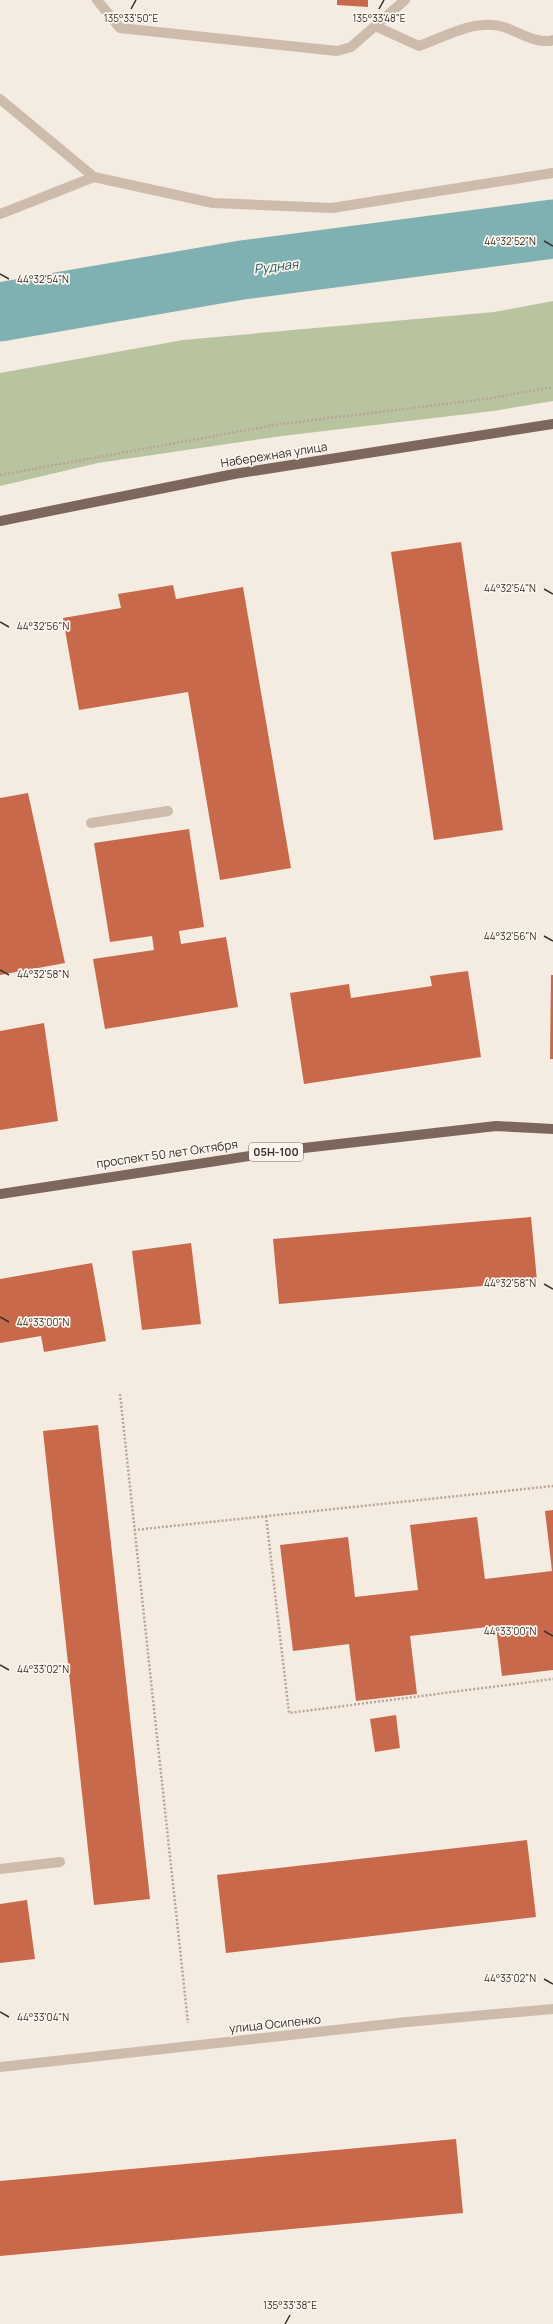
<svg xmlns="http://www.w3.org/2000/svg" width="553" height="2324" font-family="Manrope,sans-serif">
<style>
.green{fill:#b8c4a0}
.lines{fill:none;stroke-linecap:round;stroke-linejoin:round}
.river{stroke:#7fb0b2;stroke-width:59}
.building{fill:#c8694b}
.path{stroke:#b9a596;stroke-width:2.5;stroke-dasharray:2 2;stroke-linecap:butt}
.minor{stroke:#cdbbac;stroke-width:10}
.major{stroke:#7d675c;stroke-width:10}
.ticks{fill:none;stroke:#3b302b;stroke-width:1.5}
.labels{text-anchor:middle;stroke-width:3.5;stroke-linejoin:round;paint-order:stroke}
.shield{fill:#fbf5ee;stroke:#756b66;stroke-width:1}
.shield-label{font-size:11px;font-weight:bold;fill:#3b302b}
.street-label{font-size:12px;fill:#3b302b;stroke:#fbf5ee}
.water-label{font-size:13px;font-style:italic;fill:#1f5a5e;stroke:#fbf5ee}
.ticks-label{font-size:10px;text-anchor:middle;fill:#3b302b;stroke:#fbf5ee;stroke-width:3.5;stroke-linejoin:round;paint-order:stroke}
</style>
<rect width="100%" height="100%" fill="#f4ebe1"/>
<!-- green -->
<polygon class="green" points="553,301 553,401 493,411 282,436 98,463 0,486 0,373 183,340 494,312"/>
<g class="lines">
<!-- river -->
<polyline class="river" points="0,312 242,270 553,229"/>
</g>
<!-- building -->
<g class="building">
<polygon points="337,0 368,0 368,7 337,5"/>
<polygon points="461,542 503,830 434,840 391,552"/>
<polygon points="173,585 176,599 243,587 291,868 220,880 188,692 79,710 63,618 121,608 118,594"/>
<polygon points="28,793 65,963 0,975 0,798"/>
<polygon points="189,829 204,927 179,931 181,944 226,937 238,1007 105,1029 93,959 154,950 152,936 110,942 94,843"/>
<polygon points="468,971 481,1057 304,1084 290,993 349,984 351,998 432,986 430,976"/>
<polygon points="551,975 553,975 553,1059 550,1059"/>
<polygon points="44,1023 58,1121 0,1130 0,1031"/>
<polygon points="531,1217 537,1281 279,1304 273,1239"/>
<polygon points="191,1243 201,1324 142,1330 132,1251"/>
<polygon points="92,1263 106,1341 44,1352 41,1336 0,1343 0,1279"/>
<polygon points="98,1425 150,1899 94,1905 43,1431"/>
<polygon points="553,1510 553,1670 502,1676 496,1626 410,1636 417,1694 356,1701 349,1644 293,1651 280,1545 348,1537 355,1597 418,1590 410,1525 477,1517 485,1579 552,1571 545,1511"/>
<polygon points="396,1715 400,1748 375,1752 370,1719"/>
<polygon points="527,1840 536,1917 226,1953 217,1875"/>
<polygon points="27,1900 35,1959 0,1963 0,1904"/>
<polygon points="456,2139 463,2213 0,2256 0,2181"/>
</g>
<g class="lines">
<!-- path -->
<g class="path">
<polyline points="0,475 280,424 486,399 553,387"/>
<polyline points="120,1394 188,2023"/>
<polyline points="266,1516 289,1713 553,1679"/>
<polyline points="134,1530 553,1486"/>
</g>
<!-- minor -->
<g class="minor">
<polyline points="97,0 120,28 337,51 351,47 405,0"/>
<path d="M375,26l44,20c23,-8 50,-24 75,-21 18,1 40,21 59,15"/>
<polyline points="0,99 94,177 213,203 332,208 553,173"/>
<polyline points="0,214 94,177"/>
<polyline points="91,823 168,811"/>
<polyline points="0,1869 60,1862"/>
<polyline points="0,2067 407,2022 553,2009"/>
</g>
<!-- major -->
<g class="major">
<polyline points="0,521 234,474 553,424"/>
<polyline points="0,1194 295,1149 496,1126 553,1129"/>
</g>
</g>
<!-- ticks -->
<path class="ticks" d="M131,9l5,-9M379,9l5,-9M544,241l9,5M0,274l9,5M544,589l9,5M0,622l9,5M544,936l9,5M0,970l9,5M544,1284l9,5M0,1317l9,5M544,1631l9,5M0,1665l9,5M544,1979l9,5M0,2012l9,5M285,2324l5,-9"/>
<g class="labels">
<!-- shield labels -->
<rect class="shield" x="249" y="1143" width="54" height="18" rx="3"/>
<g class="shield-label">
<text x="276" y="1156">05Н-100</text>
</g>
<!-- street labels -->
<g class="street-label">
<text transform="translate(274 455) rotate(-9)" y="4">Набережная улица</text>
<text transform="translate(167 1154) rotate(-8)" y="4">проспект 50 лет Октября</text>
<text transform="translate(275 2024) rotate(-6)" y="4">улица Осипенко</text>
</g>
<!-- water labels -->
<g class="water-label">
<text transform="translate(276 266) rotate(-7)" y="5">Рудная</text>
</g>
</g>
<g class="ticks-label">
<text x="131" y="22">135°33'50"E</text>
<text x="379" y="22">135°33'48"E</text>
<text x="510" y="245">44°32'52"N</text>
<text x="43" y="283">44°32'54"N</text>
<text x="510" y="592">44°32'54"N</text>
<text x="43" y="630">44°32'56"N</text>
<text x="510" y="940">44°32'56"N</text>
<text x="43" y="978">44°32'58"N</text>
<text x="510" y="1287">44°32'58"N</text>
<text x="43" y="1326">44°33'00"N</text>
<text x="510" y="1635">44°33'00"N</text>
<text x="43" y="1673">44°33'02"N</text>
<text x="510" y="1982">44°33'02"N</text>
<text x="43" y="2021">44°33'04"N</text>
<text x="290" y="2309">135°33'38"E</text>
</g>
</svg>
